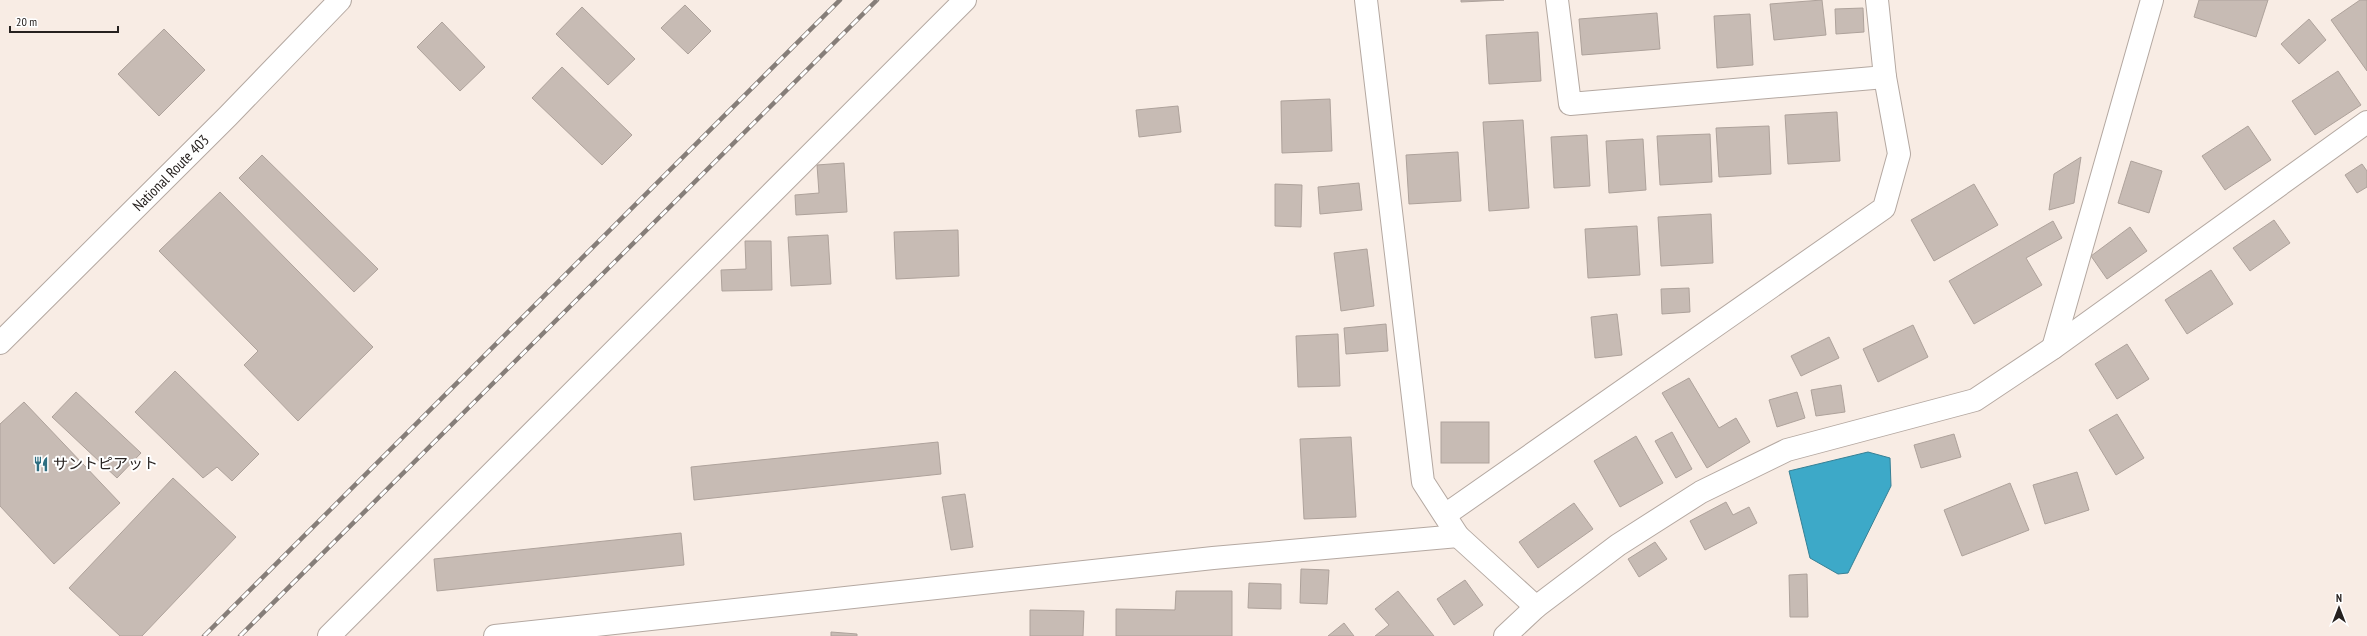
<svg xmlns="http://www.w3.org/2000/svg" width="2367" height="636" font-family="'PT Sans Narrow','Noto Sans JP',sans-serif">
<style>
.water{fill:#3da9c8;stroke:#368095}
.building{fill:#c7bbb4;stroke:#aea29b}
.lines{fill:none;stroke-linecap:round;stroke-linejoin:round}
.street-casing{stroke:#b4a8a1;stroke-width:24}
.highway-casing{stroke:#b4a8a1;stroke-width:24}
.street{stroke:#fff;stroke-width:22}
.highway{stroke:#fff;stroke-width:22}
.rail-casing{stroke:#867e79;stroke-width:4.5}
.rail{stroke:#fff;stroke-width:3;stroke-dasharray:9;stroke-linecap:butt}
.labels{text-anchor:middle;stroke-width:4;stroke-linejoin:round;paint-order:stroke}
.street-label{font-size:15px;fill:#26211f;stroke:#fff}
.poi-label{font-size:15px;fill:#26211f;stroke:#fff;text-anchor:start}
</style>
<rect width="100%" height="100%" fill="#f8ece4"/>
<!-- water -->
<polygon class="water" points="1868,452 1890,458 1891,486 1848,573 1838,574 1810,558 1789,471"/>
<!-- building -->
<g class="building">
<polygon points="1461,0 1504,0 1461,2"/>
<polygon points="1822,0 1826,35 1774,40 1770,4"/>
<polygon points="2199,0 2268,0 2256,37 2194,17"/>
<polygon points="2360,0 2367,0 2367,71 2331,20"/>
<polygon points="685,5 711,31 688,54 661,28"/>
<polygon points="582,7 635,59 608,85 556,34"/>
<polygon points="1863,8 1864,32 1836,34 1835,9"/>
<polygon points="1657,13 1660,49 1582,55 1579,19"/>
<polygon points="1750,14 1753,65 1717,68 1714,16"/>
<polygon points="2309,19 2326,40 2299,64 2281,44"/>
<polygon points="442,22 485,67 460,91 417,47"/>
<polygon points="164,29 205,70 159,116 118,74"/>
<polygon points="1538,32 1541,81 1489,84 1486,35"/>
<polygon points="562,67 632,135 602,165 532,98"/>
<polygon points="2338,71 2361,105 2315,135 2292,101"/>
<polygon points="1330,99 1332,151 1282,153 1281,101"/>
<polygon points="1178,106 1181,132 1139,137 1136,110"/>
<polygon points="1837,112 1840,161 1788,164 1785,115"/>
<polygon points="1523,120 1529,208 1489,211 1483,122"/>
<polygon points="1769,126 1771,174 1719,177 1716,128"/>
<polygon points="2248,126 2271,160 2225,190 2202,156"/>
<polygon points="1710,134 1712,182 1660,185 1657,136"/>
<polygon points="1587,135 1590,186 1554,188 1551,137"/>
<polygon points="1643,139 1646,190 1609,193 1606,141"/>
<polygon points="1458,152 1461,201 1409,204 1406,155"/>
<polygon points="262,155 378,269 354,292 239,178"/>
<polygon points="2081,157 2074,203 2049,210 2054,174"/>
<polygon points="2131,161 2162,171 2149,213 2118,203"/>
<polygon points="844,163 847,212 796,215 795,195 819,193 817,165"/>
<polygon points="2362,164 2367,171 2367,187 2357,193 2345,175"/>
<polygon points="1359,183 1362,210 1320,214 1318,187"/>
<polygon points="1275,184 1302,185 1301,227 1275,226"/>
<polygon points="1974,184 1998,225 1934,261 1911,220"/>
<polygon points="220,192 373,347 298,421 244,365 258,351 159,251"/>
<polygon points="1711,214 1713,263 1661,266 1658,217"/>
<polygon points="2274,220 2290,243 2250,271 2233,248"/>
<polygon points="2053,221 2062,238 2026,258 2042,285 1974,324 1949,281"/>
<polygon points="1637,226 1640,275 1588,278 1585,229"/>
<polygon points="2130,227 2147,251 2107,279 2091,256"/>
<polygon points="958,230 959,276 896,279 894,232"/>
<polygon points="828,235 831,284 791,286 788,237"/>
<polygon points="745,241 771,241 772,290 722,291 721,270 746,269"/>
<polygon points="1367,249 1374,306 1341,311 1334,253"/>
<polygon points="2211,270 2233,304 2187,334 2165,300"/>
<polygon points="1689,288 1690,312 1662,314 1661,289"/>
<polygon points="1617,314 1622,355 1595,358 1591,317"/>
<polygon points="1386,324 1388,351 1346,354 1344,328"/>
<polygon points="1913,325 1928,357 1878,382 1863,349"/>
<polygon points="1338,334 1340,386 1298,387 1296,336"/>
<polygon points="1829,337 1839,358 1801,376 1791,356"/>
<polygon points="2127,344 2149,379 2117,399 2095,364"/>
<polygon points="175,371 259,454 232,481 217,467 203,478 135,412"/>
<polygon points="1689,378 1719,428 1736,418 1750,442 1707,468 1662,393"/>
<polygon points="1841,385 1845,412 1816,416 1811,390"/>
<polygon points="76,392 141,453 117,478 52,417"/>
<polygon points="1797,392 1805,418 1777,427 1769,400"/>
<polygon points="24,402 120,503 54,564 0,506 0,424"/>
<polygon points="2117,414 2144,458 2116,475 2089,430"/>
<rect x="1441" y="422" width="48" height="41"/>
<polygon points="1672,432 1692,469 1676,478 1655,441"/>
<polygon points="1954,434 1961,457 1921,468 1914,445"/>
<polygon points="1636,436 1663,483 1620,507 1594,461"/>
<polygon points="1351,437 1356,517 1304,519 1300,439"/>
<polygon points="938,442 941,474 694,500 691,467"/>
<polygon points="2077,472 2089,510 2045,524 2033,485"/>
<polygon points="173,478 236,537 142,636 120,636 69,588"/>
<polygon points="2010,483 2029,530 1962,556 1944,510"/>
<polygon points="965,494 973,547 951,550 942,497"/>
<polygon points="1726,502 1733,515 1749,507 1757,523 1705,550 1690,521"/>
<polygon points="1574,503 1593,529 1538,568 1519,542"/>
<polygon points="681,533 684,565 437,591 434,559"/>
<polygon points="1655,542 1667,559 1639,577 1628,559"/>
<polygon points="1301,569 1329,570 1327,604 1300,603"/>
<polygon points="1807,574 1808,617 1790,617 1789,575"/>
<polygon points="1465,580 1483,605 1454,625 1437,599"/>
<polygon points="1249,583 1281,584 1281,609 1248,608"/>
<polygon points="1176,591 1232,591 1232,636 1116,636 1116,609 1175,610"/>
<polygon points="1398,591 1434,636 1375,636 1389,625 1375,609"/>
<polygon points="1030,610 1084,611 1083,636 1030,636"/>
<polygon points="1344,623 1354,636 1328,636"/>
<polygon points="831,632 857,634 857,636 831,636"/>
</g>
<g class="lines">
<defs>
<g id="street">
<polyline points="1366,0 1423,482 1458,536 1536,607"/>
<polyline points="1557,0 1570,104 1885,77 1877,0"/>
<polyline points="2053,348 2152,0"/>
<polyline points="1445,515 1884,208 1899,154 1885,77"/>
<polyline points="329,636 965,0"/>
<polyline points="495,636 1213,558 1458,536"/>
<polyline points="1505,636 1536,607 1618,545 1701,492 1787,450 1975,400 2053,348 2367,122"/>
</g>
<polyline id="highway" points="0,343 228,116 340,0"/>
</defs>
<!-- street casing -->
<use href="#street" class="street-casing"/>
<!-- highway casing -->
<use href="#highway" class="highway-casing"/>
<!-- street -->
<use href="#street" class="street"/>
<!-- highway -->
<use href="#highway" class="highway"/>
<defs>
<g id="rail">
<polyline points="204,636 840,0"/>
<polyline points="240,636 877,0"/>
</g>
</defs>
<!-- rail casing -->
<use href="#rail" class="rail-casing"/>
<!-- rail -->
<use href="#rail" class="rail"/>
</g>
<!-- icons -->
<defs>
<symbol id="restaurant-bare" viewBox="-9 -9 18 18"><path d="M-5-6h1v4h1v-4h1v4h1v-4h1v5L-1.5 .5V6h-2V.5L-5-1ZM5-6V6H3V1.5H1.5Q1.5-4 5-6Z" fill="#2d6e81" stroke="#fff" stroke-width="2.5" paint-order="stroke"/></symbol>
</defs>
<g fill-rule="evenodd">
<use href="#restaurant-bare" x="30" y="453" width="22" height="22"/>
</g>
<g class="labels">
<!-- street labels -->
<g class="street-label">
<text transform="translate(171 173) rotate(-45)" y="5">National Route 403</text>
</g>
<!-- poi labels -->
<g class="poi-label">
<text x="53" y="469">サントピアット</text>
</g>
</g>
<!-- north arrow -->
<g transform="translate(2339 608)" stroke="#ffffff" stroke-width="3" paint-order="stroke">
<path d="M0-3L7 15L0 10L-7 15Z" fill="#26211f"/>
<text y="-6" font-size="11" font-weight="bold" text-anchor="middle" fill="#26211f">N</text>
</g>
<!-- scale -->
<path d="M10 26v6h108v-6" fill="none" stroke="#26211f" stroke-width="2"/>
<text x="16" y="26" font-size="12" fill="#26211f" stroke="#ffffff" stroke-width="3" paint-order="stroke">20 m</text>
</svg>
